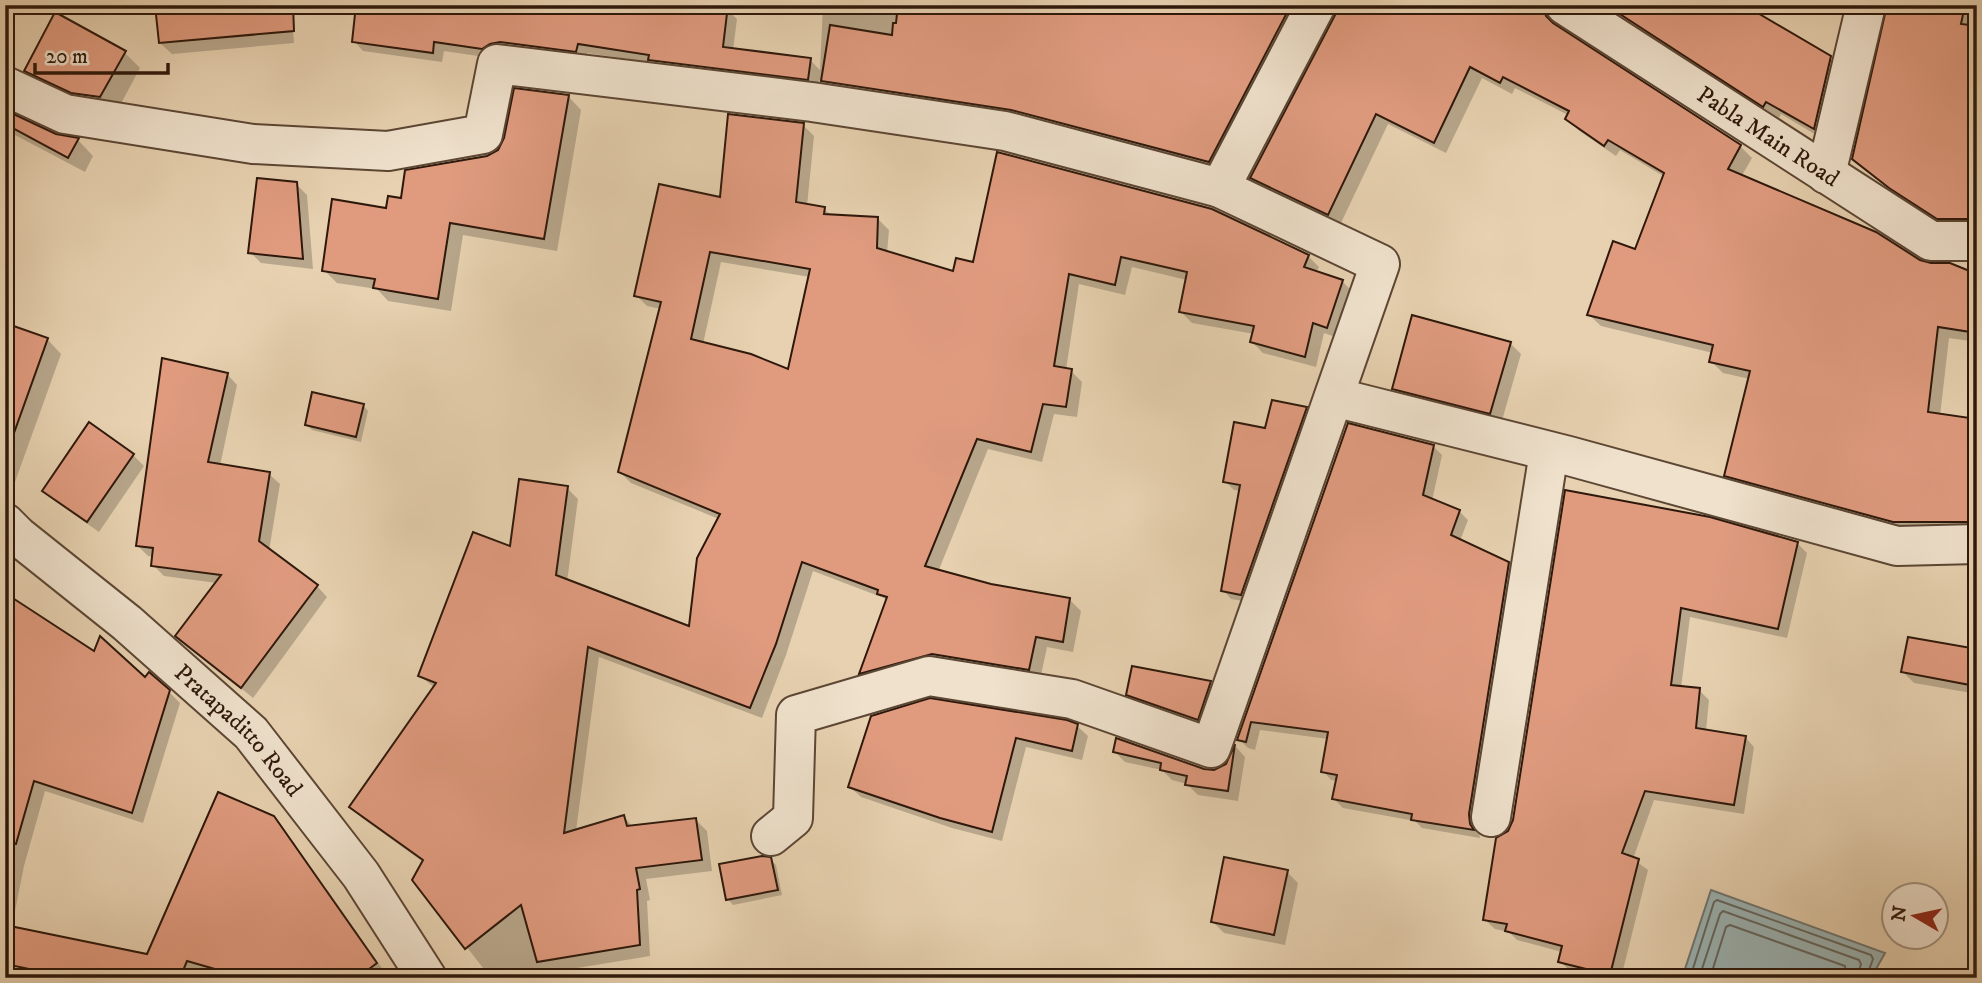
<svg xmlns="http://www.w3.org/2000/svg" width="1982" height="983" font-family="'IM FELL DW Pica',serif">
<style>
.water{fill:#9bb5b6;stroke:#6f7672;stroke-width:2}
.shadow{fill:#0003;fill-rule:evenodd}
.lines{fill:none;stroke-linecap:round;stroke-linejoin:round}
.shore{stroke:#646660;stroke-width:2}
.building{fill:#e09b7f;stroke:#2e180b;stroke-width:2;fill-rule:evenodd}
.minor-casing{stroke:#5c4634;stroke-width:42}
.minor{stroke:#efe1cc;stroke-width:38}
.labels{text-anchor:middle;stroke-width:5;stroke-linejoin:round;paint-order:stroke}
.street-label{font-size:24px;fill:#2e180b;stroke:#efe1cc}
</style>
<rect width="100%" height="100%" fill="#e7d1b0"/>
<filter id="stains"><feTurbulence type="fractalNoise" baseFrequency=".00286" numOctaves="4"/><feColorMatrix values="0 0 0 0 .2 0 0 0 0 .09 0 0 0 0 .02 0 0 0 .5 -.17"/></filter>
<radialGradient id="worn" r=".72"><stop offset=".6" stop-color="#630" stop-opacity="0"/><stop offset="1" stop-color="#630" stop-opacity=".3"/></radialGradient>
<!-- water -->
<polygon class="water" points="1711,890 1885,953 1871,978 1682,978"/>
<!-- shadow -->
<g class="shadow">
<polygon points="291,5 294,43 172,54 160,43"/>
<polygon points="823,5 1309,5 1220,173 831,92 819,80 818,88 660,69 654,63 587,53 586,60 492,58 444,51 442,62 363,51 354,41 727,9 737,19 733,50 810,60 820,70"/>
<polygon points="1601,5 1741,5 1830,58 1845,72 1828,142 1781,114 1778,120"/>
<polygon points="1889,5 1977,5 1977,231 1952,231 1904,200 1854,158"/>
<polygon points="1337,15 1611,63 1740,146 1752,158 1741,177 1919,261 1977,276 1977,342 1949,338 1940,416 1977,421 1977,533 1906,533 1738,487 1726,475 1750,379 1723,373 1711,361 1713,353 1601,326 1589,315 1636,251 1665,177 1620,150 1616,156 1578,130 1567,118 1568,115 1515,88 1512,94 1482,78 1446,153 1388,124 1340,225 1264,189 1252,178"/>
<polygon points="124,52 140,68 116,113 42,86 26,70"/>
<polygon points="568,96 581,110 557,251 463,235 451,311 388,301 377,289 337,283 324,270 387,210 402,200 499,151"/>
<polygon points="5,112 56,136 78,140 93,156 85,172 15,135 5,125"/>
<path d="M803,125l11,11 -7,70 17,3 8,7 46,3 11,11 -2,23 67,20 21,-9 23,-110 310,102 11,11 -3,6 26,8 11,11 -15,46 -14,-5 -8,34 -53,-14 -11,-11 2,-8 -62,-11 -11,-11 6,-32 -55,-13 -7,28 -46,-11 -13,86 5,1 11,11 -5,35 -23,-3 -12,48 -54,-13 -50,123 53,14 79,14 11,11 -8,41 -26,-5 -7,33 -168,4 -11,-11 26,-71 -3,-4 -71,-27 -27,84 -24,63 -163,-61 -23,174 48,-14 9,10 63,-7 11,11 5,40 -66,8 4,21 -3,1 3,55 -133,22h-26l-77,-98 9,-18 -61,-44 -11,-11 84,-119 -15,-12 91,-127 56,-61 11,11 -11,83 123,46 29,-109 -88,-36 -11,-11 41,-163 -14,-3 -11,-11 85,-96zM721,262l89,15 -21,94 -86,-27z"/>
<polygon points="296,184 307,195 313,269 261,263 250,252"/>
<polygon points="5,244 12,250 5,260"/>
<polygon points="5,325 47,339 61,354 15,482 5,478"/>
<polygon points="1510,343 1521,354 1501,424 1405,400 1394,388"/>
<polygon points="227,374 237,385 220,466 269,474 280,484 269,551 317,586 327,597 253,698 177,636 217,583 164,576 153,565 154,557 148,556 138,546"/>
<polygon points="363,405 368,411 361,442 312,430 306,424"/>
<polygon points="1306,408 1314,417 1250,602 1231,599 1223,590 1241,491 1234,490 1225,481 1266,430"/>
<polygon points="1433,446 1442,455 1432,501 1459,511 1468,520 1460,541 1508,563 1517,572 1477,823 1480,838 1422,828 1415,821 1343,808 1334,799 1337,781 1331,780 1323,771 1328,739 1260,730 1255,750 1248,748 1239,739"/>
<polygon points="133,455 144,466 99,532 55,501 44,490"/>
<polygon points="1567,492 1797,543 1807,553 1787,638 1690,617 1681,688 1699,690 1709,700 1706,731 1745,737 1754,747 1744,814 1654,800 1633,859 1648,870 1621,978 1596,978 1570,971 1560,961 1562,952 1517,940 1509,932 1495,929 1485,920 1509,832 1514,821"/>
<polygon points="5,595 95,654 169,692 180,703 143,823 45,791 24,866 13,921 5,919"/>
<polygon points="1976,651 1977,694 1914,683 1903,672"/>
<polygon points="1210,683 1221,694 1209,730 1139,705 1127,694"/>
<polygon points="873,717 1077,726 1088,736 1082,760 1026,747 1002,841 952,828 861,797 850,787"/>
<polygon points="1236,747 1245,757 1238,801 1198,795 1187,784 1172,780 1162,770 1125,762 1114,751 1215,771 1227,765"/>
<polygon points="273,817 295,844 270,978 111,978 148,956"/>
<polygon points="770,859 776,865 782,895 733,905 728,899"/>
<polygon points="1287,872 1298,883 1285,945 1224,933 1213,922"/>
<polygon points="320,883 328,891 386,974 381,978 317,978"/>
<polygon points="5,969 57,978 5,978"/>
</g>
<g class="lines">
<!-- shore -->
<g class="shore">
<polyline points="1690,978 1714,902 1717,900 1871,955 1873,959 1866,978"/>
<polyline points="1699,978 1720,914 1723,911 1859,960 1861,964 1857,978"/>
<polyline points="1710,978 1726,927 1730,925 1845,966 1846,978"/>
</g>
</g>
<!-- building -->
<g class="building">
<polygon points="155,5 293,5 294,31 159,43"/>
<polygon points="356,5 614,5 656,13 657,5 728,5 723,47 811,58 808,80 648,60 649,55 578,44 576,52 500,42 490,44 482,49 434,42 433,53 352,42"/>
<polygon points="898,5 1291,5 1209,162 1011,110 821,81 830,25 892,35 893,23 896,23"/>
<polygon points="1338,5 1543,5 1546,16 1553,23 1741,145 1728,169 1876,232 1920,260 1931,263 1950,263 1977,274 1977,333 1938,327 1928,412 1977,419 1977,522 1893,522 1724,476 1750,371 1709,362 1713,345 1587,315 1613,241 1635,249 1664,173 1608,140 1604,146 1565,119 1569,111 1503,77 1500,83 1470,67 1434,143 1376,114 1328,215 1250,178 1335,15"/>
<polygon points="1606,5 1744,5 1831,56 1814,129 1766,102 1763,107"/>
<polygon points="1887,5 1965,5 1961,24 1977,26 1977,219 1937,219 1889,188 1852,159"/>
<polygon points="55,12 126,51 100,97 71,93 24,71"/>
<polygon points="514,88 569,95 544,239 450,223 438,299 373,288 375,279 322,271 332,199 386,208 388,196 401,198 405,170 487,156 498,150 504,138"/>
<polygon points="5,110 56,134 79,138 68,158 5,124"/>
<path d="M728,114l76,9 -8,79 29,5 -1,7 54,3 -1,31 76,23 3,-13 17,4 24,-110 215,57 97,46 -5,12 39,13 -16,48 -14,-5 -8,34 -55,-15 4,-16 -75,-14 8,-40 -66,-15 -6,28 -46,-11 -15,92 18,3 -6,38 -23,-3 -12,48 -54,-13 -52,127 66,18 79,14 -7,44 -27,-5 -7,33 -97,-16 -73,20 28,-77 -10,-3 1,-4 -76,-28 -26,82 -26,64 -162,-61 -24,186 60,-18 3,11 69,-8 6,42 -66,8 4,21 -3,1 3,55 -103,17 -16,-57 -56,44 -53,-69 11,-20 -74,-53 87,-124 -18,-7 55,-144 37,14 9,-67 49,7 -12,89 133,51 8,-68 23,-44 -102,-42 43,-170 -27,-6 25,-112 61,13zM710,252l100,17 -22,100 -37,-15 -60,-15z"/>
<polygon points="257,178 297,182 303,259 248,253"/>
<polygon points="1412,315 1511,342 1490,414 1392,389"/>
<polygon points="5,323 48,338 10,444 5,443"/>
<polygon points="162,358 228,373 208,462 270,472 259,541 318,585 241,688 175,636 221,575 151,566 153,548 136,546"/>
<polygon points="312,392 364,404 356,437 305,425"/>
<polygon points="1272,400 1307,407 1241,595 1221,591 1240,485 1223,482 1234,422 1265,428"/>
<polygon points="89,422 134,454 87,522 42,491"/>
<polygon points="1348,423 1434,445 1423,495 1460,510 1451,535 1509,562 1469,814 1470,824 1474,830 1411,820 1412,814 1332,799 1337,775 1321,772 1328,732 1251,722 1246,742 1237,740"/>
<polygon points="1565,490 1710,517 1798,542 1778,629 1681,608 1671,685 1700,688 1696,728 1746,736 1734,805 1645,791 1622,853 1639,859 1610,975 1558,962 1562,946 1505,931 1507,924 1483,920 1496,838 1508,831 1513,820"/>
<polygon points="5,593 94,651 100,636 145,677 149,672 170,690 132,813 34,781 16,844 5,843"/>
<polygon points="1908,637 1977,649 1970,685 1901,672"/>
<polygon points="1132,666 1211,681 1198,720 1126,695"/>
<polygon points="930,698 1067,720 1078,724 1072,751 1016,738 992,832 940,818 848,787 871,716"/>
<polygon points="1116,738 1204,769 1214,770 1226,764 1235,744 1228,791 1185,785 1187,776 1160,770 1161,763 1113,752"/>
<polygon points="218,792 274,816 377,963 357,978 246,978 187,961 180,978 72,978 5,964 5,925 147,954"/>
<polygon points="762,856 771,857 778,890 726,900 719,864"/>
<polygon points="1224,857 1288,870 1274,935 1211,922"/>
</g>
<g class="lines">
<defs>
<g id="minor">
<path id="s1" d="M1565,5l366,236h46"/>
<polyline points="5,86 65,114 253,144 388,151 483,134 497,64 812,102 1005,131 1220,188"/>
<polyline points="1826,174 1866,5"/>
<polyline points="1334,397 1569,456 1897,546 1977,544"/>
<path id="s2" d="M5,523l13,13 109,87 124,110 110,142 66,103"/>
<polyline points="1491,817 1549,452"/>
<polyline points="771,836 793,818 796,715 929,676 1072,699 1211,748 1380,264 1220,188 1316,5"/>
</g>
</defs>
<!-- minor casing -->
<use href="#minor" class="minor-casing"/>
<!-- minor -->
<use href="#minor" class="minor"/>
</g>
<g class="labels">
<!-- street labels -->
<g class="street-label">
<text dy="8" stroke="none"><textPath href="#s1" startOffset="242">Pabla Main Road</textPath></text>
<text dy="8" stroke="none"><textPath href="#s2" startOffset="313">Pratapaditto Road</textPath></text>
</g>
</g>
<!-- margin -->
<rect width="1982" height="983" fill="none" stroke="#e7d1b0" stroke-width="28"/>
<rect x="7" y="7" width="1968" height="969" fill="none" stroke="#2e180b" stroke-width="3.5"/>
<rect x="14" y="14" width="1954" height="955" fill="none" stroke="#2e180b" stroke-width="2"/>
<!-- north arrow -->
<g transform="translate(1915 916) rotate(279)"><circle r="33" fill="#efe1cc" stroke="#a2917f" stroke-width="2"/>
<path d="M0-5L12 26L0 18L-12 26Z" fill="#8f2418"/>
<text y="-10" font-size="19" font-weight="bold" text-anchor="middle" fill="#2e180b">N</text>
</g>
<!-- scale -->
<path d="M35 63v10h133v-10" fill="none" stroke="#2e180b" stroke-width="3.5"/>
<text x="46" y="63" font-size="21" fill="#2e180b" stroke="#efe1cc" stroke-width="5" paint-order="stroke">20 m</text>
<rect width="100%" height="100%" filter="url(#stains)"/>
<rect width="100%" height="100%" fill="url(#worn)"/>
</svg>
